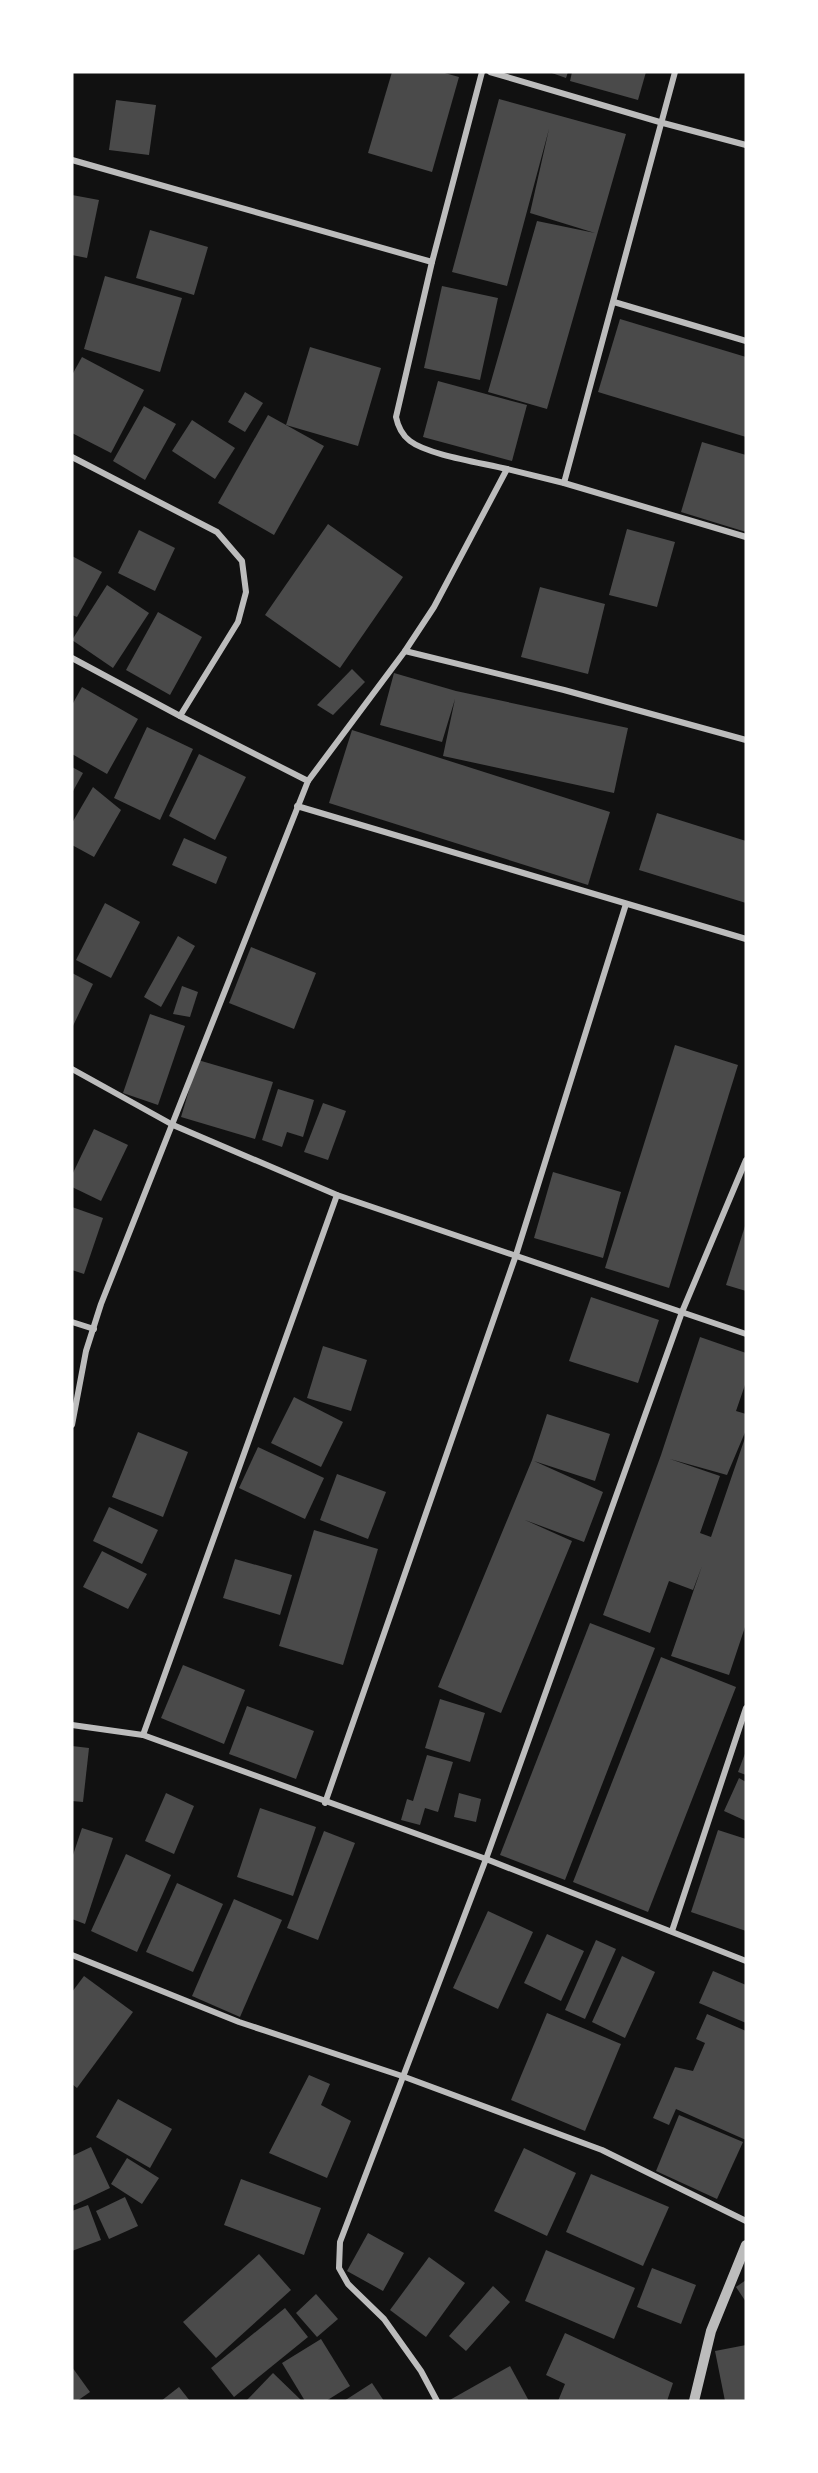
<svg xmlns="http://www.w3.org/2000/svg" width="818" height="2473" font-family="Overpass,sans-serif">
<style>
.building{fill:#4a4a4a}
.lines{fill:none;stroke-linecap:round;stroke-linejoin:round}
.minor{stroke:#bcbcbc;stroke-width:6}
.tertiary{stroke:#bcbcbc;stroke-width:10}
</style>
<rect width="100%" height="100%" fill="#111"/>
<!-- building -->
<g class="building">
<polygon points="392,72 441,72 459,77 432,172 368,153"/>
<polygon points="549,72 568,72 566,78"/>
<polygon points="572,72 646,72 638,100 570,81"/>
<polygon points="499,99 626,134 547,409 488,392 537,221 595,233 530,213 549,129 507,286 452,272"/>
<polygon points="116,100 156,105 149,155 109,150"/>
<polygon points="72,195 99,200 87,258 72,255"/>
<polygon points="150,230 208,247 194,295 136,278"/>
<polygon points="105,276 182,298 160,372 84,349"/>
<polygon points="442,286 498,298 480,380 424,368"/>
<polygon points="620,319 746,357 746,437 598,392"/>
<polygon points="310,347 381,368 358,446 286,425"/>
<polygon points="82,357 144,390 111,453 72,433 72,375"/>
<polygon points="438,381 527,405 512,461 423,437"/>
<polygon points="245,392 263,403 245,432 228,422"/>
<polygon points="144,406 176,424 145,480 113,461"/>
<polygon points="268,415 324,446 274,535 218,503"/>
<polygon points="192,420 235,448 215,479 172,451"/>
<polygon points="702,442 746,455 746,532 681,512"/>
<polygon points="328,524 403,577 340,668 265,615"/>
<polygon points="627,529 675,542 657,607 609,595"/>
<polygon points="139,530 175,548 155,591 118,573"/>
<polygon points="72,556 102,572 77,617 72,615"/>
<polygon points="107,585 149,613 113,668 72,640"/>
<polygon points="540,587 605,604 588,674 521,657"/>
<polygon points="158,612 202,637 170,695 126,670"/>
<polygon points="352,669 365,682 333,715 317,705"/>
<polygon points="394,673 456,691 628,728 614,793 443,756 455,699 442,742 380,725"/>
<polygon points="82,687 138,719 107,774 72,754 72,705"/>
<polygon points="147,727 193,749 160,820 114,798"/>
<polygon points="352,730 610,812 588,885 329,803"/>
<polygon points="199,754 246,777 215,840 169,816"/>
<polygon points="72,767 83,773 72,793"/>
<polygon points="93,787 121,810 94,857 72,845 72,823"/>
<polygon points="657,813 746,841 746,903 639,870"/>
<polygon points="184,838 227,857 216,884 172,865"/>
<polygon points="105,903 140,922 111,978 76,960"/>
<polygon points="178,936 195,946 161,1007 144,997"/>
<polygon points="251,947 316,973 294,1029 229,1003"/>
<polygon points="72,973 93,984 72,1028"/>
<polygon points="182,986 198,992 190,1017 173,1014"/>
<polygon points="150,1014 185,1026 158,1105 123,1093"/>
<polygon points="675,1045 738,1065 669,1288 605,1268"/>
<polygon points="198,1060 273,1082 255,1139 181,1117"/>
<polygon points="278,1089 314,1100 303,1137 287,1132 282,1147 262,1140"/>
<polygon points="323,1103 346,1111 328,1160 304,1152"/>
<polygon points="94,1129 128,1145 101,1201 72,1187 72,1175"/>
<polygon points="553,1172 621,1192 603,1258 534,1238"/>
<polygon points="72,1207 103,1218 84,1274 72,1270"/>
<polygon points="746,1223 746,1291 726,1285"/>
<polygon points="591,1297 659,1320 638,1383 569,1361"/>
<polygon points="700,1337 746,1353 746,1382 736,1411 746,1414 746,1430 727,1475 670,1459 720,1476 700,1533 711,1537 746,1435 746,1624 729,1675 671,1656 702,1566 693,1590 669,1581 650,1633 603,1615 661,1455"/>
<polygon points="323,1346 367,1360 351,1411 307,1398"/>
<polygon points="294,1397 343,1422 321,1467 271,1443"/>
<polygon points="547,1414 610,1434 595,1481 534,1461 603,1492 584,1542 525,1520 572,1541 501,1713 438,1687 532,1460"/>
<polygon points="138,1432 188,1452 163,1517 112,1497"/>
<polygon points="258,1447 324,1478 305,1519 239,1488"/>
<polygon points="337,1474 386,1492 368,1539 320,1520"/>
<polygon points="109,1507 158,1530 142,1564 93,1541"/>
<polygon points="314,1530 378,1549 343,1665 279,1646"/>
<polygon points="102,1551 147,1574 128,1609 83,1587"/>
<polygon points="235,1559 292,1575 280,1615 223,1598"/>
<polygon points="590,1623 655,1648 565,1880 500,1855"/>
<polygon points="661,1657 736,1687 648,1912 573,1882"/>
<polygon points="183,1665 245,1690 224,1744 161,1718"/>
<polygon points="440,1699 485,1713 470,1762 425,1748"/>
<polygon points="247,1706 314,1731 296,1779 229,1754"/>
<polygon points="72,1746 89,1748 83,1802 72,1801"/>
<polygon points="746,1751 746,1775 738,1772"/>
<polygon points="427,1755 453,1762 438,1812 425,1808 420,1825 401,1820 407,1799 413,1801"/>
<polygon points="739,1778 746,1782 746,1821 724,1811"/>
<polygon points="166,1793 194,1806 174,1854 145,1841"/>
<polygon points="459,1793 481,1799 476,1822 454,1817"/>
<polygon points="260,1808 316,1827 293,1896 237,1877"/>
<polygon points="82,1828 113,1838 85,1924 72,1919 72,1858"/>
<polygon points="718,1830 746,1839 746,1931 691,1912"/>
<polygon points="324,1831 355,1843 318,1940 287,1928"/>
<polygon points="126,1854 171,1875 137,1952 91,1931"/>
<polygon points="177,1883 223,1904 193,1972 146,1952"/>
<polygon points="234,1899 282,1920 240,2017 192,1996"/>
<polygon points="488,1911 533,1932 498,2009 453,1988"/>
<polygon points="547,1934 584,1951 561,2001 524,1983"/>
<polygon points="596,1940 616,1949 585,2019 565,2010"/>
<polygon points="622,1956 655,1972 625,2038 592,2022"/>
<polygon points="713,1971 746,1985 746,2023 699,2003"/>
<polygon points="84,1976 133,2012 77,2088 72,2084 72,1992"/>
<polygon points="547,2013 621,2044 585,2131 511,2100"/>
<polygon points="707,2014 746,2031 746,2140 676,2109 669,2125 653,2118 675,2067 693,2071 705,2043 696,2039"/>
<polygon points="309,2075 330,2084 321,2105 351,2121 327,2178 269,2153"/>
<polygon points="118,2099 172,2129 150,2168 96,2137"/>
<polygon points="679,2115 743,2142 717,2199 656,2171"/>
<polygon points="91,2147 110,2188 72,2206 72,2156"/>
<polygon points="524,2148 576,2173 547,2236 494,2211"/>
<polygon points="127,2158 159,2178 142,2204 111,2184"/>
<polygon points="591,2174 669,2207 643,2266 566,2232"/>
<polygon points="241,2179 321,2208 304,2255 224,2225"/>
<polygon points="125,2197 138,2226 109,2239 96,2211"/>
<polygon points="88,2205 101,2240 72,2251 72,2211"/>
<polygon points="368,2233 404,2253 383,2291 347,2271"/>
<polygon points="546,2250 635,2288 614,2339 525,2301"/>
<polygon points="259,2254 291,2290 216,2358 183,2322"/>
<polygon points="429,2257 465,2283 426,2337 390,2310"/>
<polygon points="652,2268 696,2285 681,2324 637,2307"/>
<polygon points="746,2280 746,2302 736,2287"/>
<polygon points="493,2286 510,2302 466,2351 449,2336"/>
<polygon points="316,2294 338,2319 317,2337 296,2313"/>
<polygon points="285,2308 308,2337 234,2397 211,2368"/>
<polygon points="565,2333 673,2383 667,2401 558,2401 565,2384 546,2375"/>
<polygon points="321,2339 350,2386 326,2401 305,2401 282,2363"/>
<polygon points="746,2345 746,2401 725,2401 715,2351"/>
<polygon points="510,2366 529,2401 448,2401"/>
<polygon points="72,2367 90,2392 77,2401 72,2401"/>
<polygon points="273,2373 302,2401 246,2401"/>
<polygon points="372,2383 384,2401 344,2401"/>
<polygon points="179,2387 190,2401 161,2401"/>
</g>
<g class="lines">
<!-- minor -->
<g class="minor">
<polyline points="490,72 663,123 746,145"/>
<polyline points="72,160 432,262"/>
<polyline points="614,302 746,341"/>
<polyline points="72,457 217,532 242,561 246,592 238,622 180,716"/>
<polyline points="507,469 564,483 746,537"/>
<polyline points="564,483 675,72"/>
<polyline points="405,651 564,690 746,740"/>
<polyline points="72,658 180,716 308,781 101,1304 86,1351 72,1425"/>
<path d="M308,781l97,-130 29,-44 73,-138c-24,-6 -79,-14 -97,-28 -8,-6 -12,-14 -14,-24l36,-155 50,-190"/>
<polyline points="297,806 746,939"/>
<polyline points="72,1069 173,1125 337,1195 746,1334"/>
<polyline points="72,1322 94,1329"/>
<polyline points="72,1725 143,1735 486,1859 746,1961"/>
<polyline points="143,1735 337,1195"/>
<polyline points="325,1803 516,1255 626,904"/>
<polyline points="672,1931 746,1708"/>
<polyline points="72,1955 239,2022 402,2076 602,2150 746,2221"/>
<polyline points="437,2401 421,2371 384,2319 348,2284 339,2268 340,2242 486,1859 682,1312 746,1160"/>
</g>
<!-- tertiary -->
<polyline class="tertiary" points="694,2401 711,2331 746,2245"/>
</g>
<!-- border -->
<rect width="818" height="2473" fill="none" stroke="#ffffff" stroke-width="147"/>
</svg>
